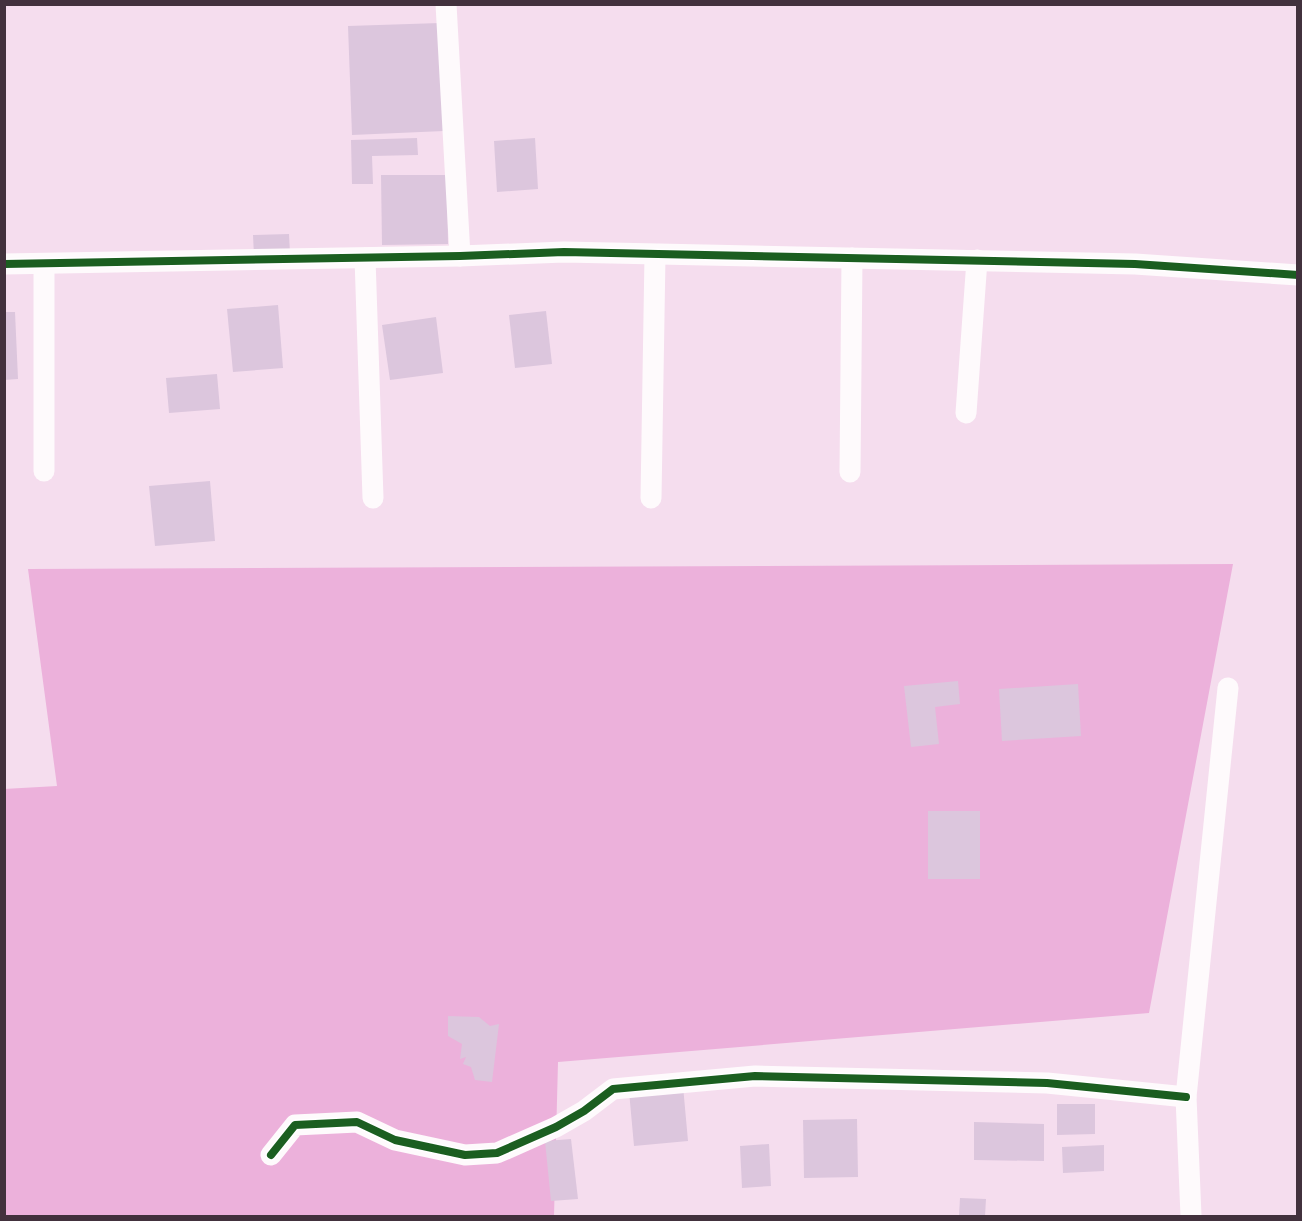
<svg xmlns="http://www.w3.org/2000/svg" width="1302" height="1221" font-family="'Noto Sans',sans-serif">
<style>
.forest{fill:#ecb1db}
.building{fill:#dcc6dd}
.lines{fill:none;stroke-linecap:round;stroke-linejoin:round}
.minor{stroke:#fefafc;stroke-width:21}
.cycleway-casing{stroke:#fff;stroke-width:11}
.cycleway{stroke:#1b5e20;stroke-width:8}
</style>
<rect width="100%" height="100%" fill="#f5ddee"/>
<!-- forest -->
<polygon class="forest" points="1233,564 1149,1013 558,1062 554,1216 5,1216 4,789 57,786 28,569"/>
<!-- building -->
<g class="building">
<polygon points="440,23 444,131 352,135 348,26"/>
<polygon points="417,138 418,155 372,156 373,184 352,184 351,140"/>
<polygon points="535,138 538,189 497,192 494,141"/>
<polygon points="381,175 447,175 448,244 382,245"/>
<polygon points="289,234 290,254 254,256 253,235"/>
<polygon points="278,305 283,368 233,372 227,309"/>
<polygon points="546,311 552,364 515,368 509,315"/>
<polygon points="4,312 15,312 18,379 4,380"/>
<polygon points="436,317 443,373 390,380 382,325"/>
<polygon points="217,374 220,409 169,413 166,378"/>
<polygon points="210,481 215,541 155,546 149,486"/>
<polygon points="958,681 960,704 935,707 939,744 911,747 904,686"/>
<polygon points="1078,684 1081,736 1002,741 999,689"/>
<rect x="928" y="811" width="52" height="68"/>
<polygon points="448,1016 479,1017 490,1026 499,1024 492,1082 475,1080 471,1067 463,1064 466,1057 460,1059 462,1044 448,1036"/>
<polygon points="683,1086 688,1141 634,1146 629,1091"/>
<polygon points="1057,1104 1095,1104 1095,1134 1057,1135"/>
<polygon points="857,1119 858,1177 804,1178 803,1120"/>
<polygon points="974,1122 1044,1124 1044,1161 974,1160"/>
<polygon points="571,1139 578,1199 551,1201 545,1141"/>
<polygon points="769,1144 771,1186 742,1188 740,1146"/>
<polygon points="1104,1145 1104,1171 1063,1173 1062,1147"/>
<polygon points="960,1198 986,1199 985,1216 959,1216"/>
</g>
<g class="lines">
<!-- minor -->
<g class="minor">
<polyline points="446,4 460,256"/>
<polyline points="365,258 373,498"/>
<polyline points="4,264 460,256 564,252 1135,264 1298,275"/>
<polyline points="966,413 977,260"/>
<polyline points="44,471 44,264"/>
<polyline points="850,472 852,258"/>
<polyline points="651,498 655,255"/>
<polyline points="271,1155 295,1125 357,1122 395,1140 465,1155 497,1153 556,1127 584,1111 613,1089 755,1076 1047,1083 1186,1097"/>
<polyline points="1191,1216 1186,1097 1228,688"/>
</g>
<defs>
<g id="cycleway">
<polyline points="4,264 460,256 564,252 1135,264 1298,275"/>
<polyline points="271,1155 295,1125 357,1122 395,1140 465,1155 497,1153 556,1127 584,1111 613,1089 755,1076 1047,1083 1186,1097"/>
</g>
</defs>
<!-- cycleway casing -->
<use href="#cycleway" class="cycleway-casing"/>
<!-- cycleway -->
<use href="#cycleway" class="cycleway"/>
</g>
<!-- border -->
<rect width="1302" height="1221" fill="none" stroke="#42313d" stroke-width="12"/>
</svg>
